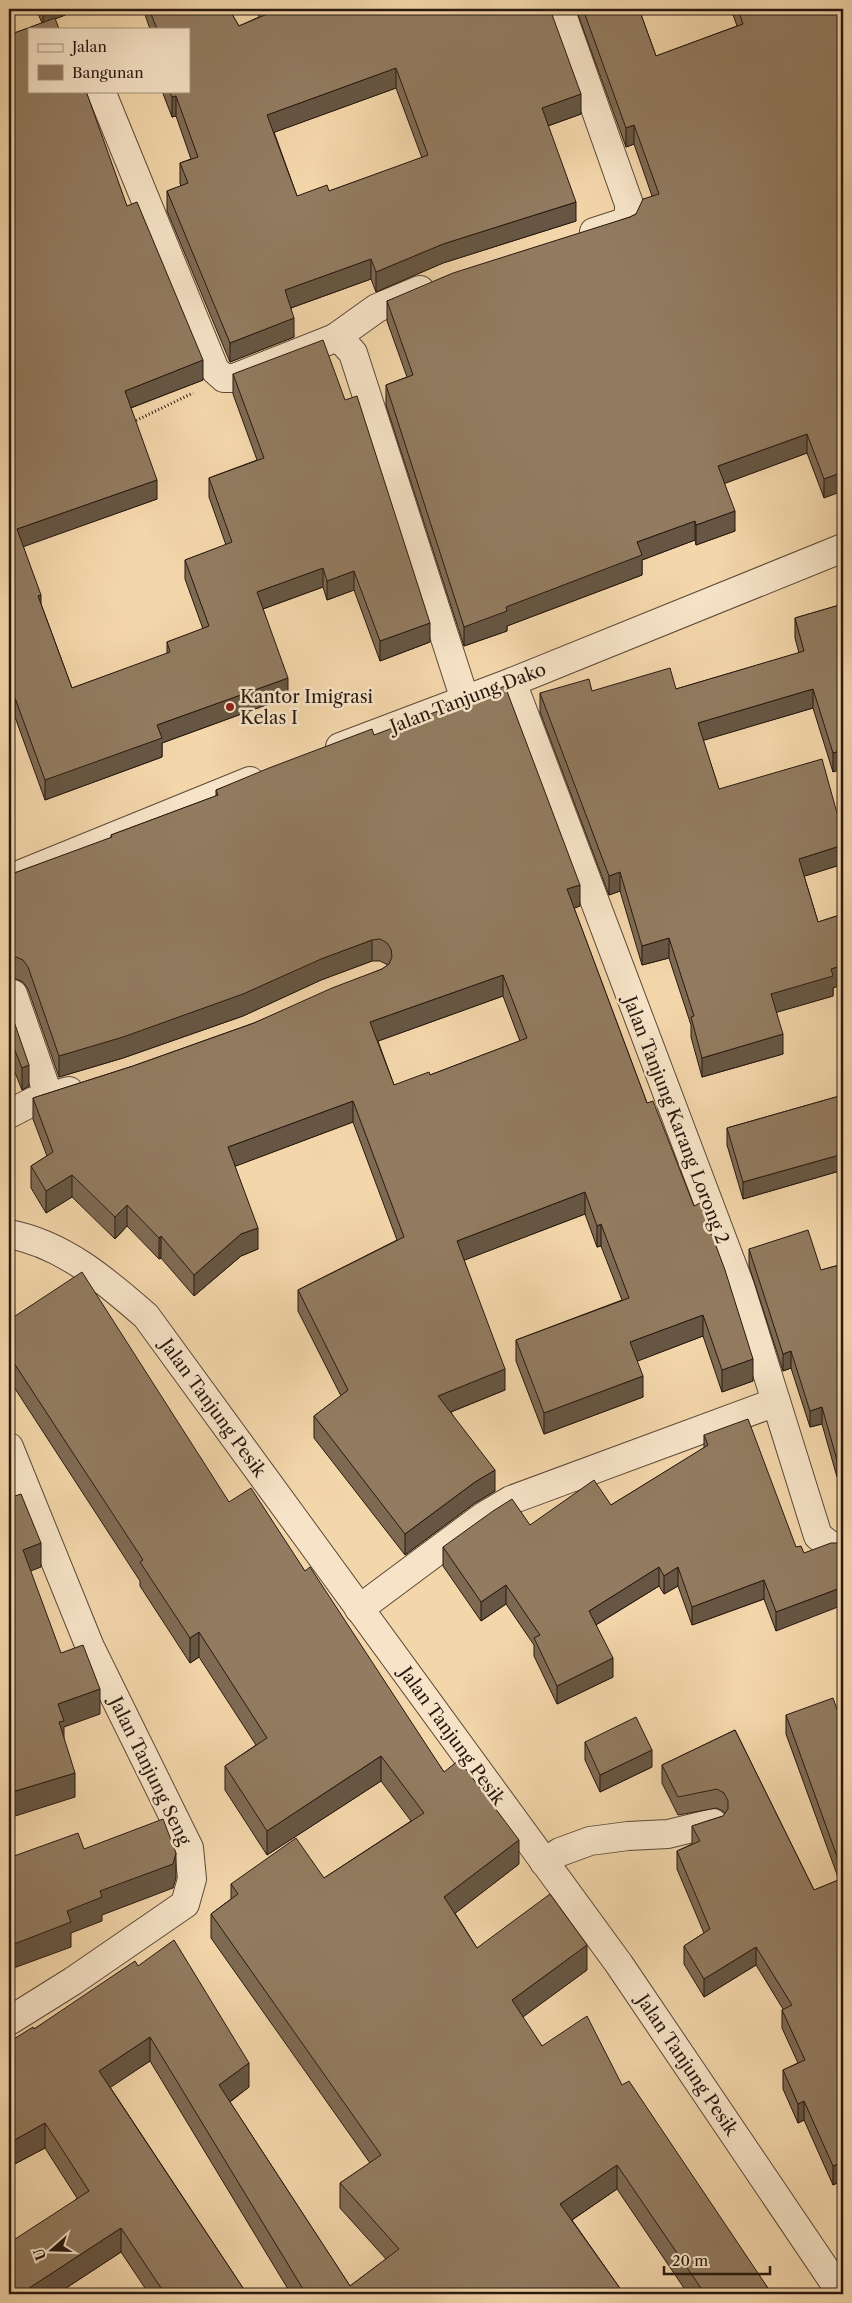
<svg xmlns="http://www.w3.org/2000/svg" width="852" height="2303" font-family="'Libre Caslon Text',serif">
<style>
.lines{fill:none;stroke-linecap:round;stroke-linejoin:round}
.minor-casing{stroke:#5b4836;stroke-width:30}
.path{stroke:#281910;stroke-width:3;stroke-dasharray:1 2.5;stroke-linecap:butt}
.minor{stroke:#f7e4c8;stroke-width:28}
.wall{fill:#7e6a53;stroke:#281910;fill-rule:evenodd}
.shaded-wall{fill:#665643;stroke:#281910}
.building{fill:#927b60;stroke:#281910;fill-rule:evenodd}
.poi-dot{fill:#8f2418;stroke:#f7e4c8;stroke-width:2}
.labels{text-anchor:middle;stroke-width:5;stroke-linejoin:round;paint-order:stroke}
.poi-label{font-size:18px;fill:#281910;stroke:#f7e4c8;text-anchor:start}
.street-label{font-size:18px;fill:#281910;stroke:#f7e4c8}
</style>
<rect width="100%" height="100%" fill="#f3d6aa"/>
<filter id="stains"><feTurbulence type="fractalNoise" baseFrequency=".004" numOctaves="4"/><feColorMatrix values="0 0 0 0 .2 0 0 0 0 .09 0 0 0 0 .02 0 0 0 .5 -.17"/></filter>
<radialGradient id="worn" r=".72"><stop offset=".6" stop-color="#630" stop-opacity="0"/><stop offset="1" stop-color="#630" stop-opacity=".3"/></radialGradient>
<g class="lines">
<defs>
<g id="minor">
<polyline points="560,9 629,204 629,212 625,222 594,232"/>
<polyline points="101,91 215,370 224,378 234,378 335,338 344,343 353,353 465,700"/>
<polyline points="335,338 377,308 420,290"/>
<polyline points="512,682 740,1286 818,1536 830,1545 843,1547"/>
<polyline points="340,747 512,682 843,548"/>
<polyline points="9,879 250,781"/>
<polyline points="13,994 49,1097"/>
<polyline points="9,1114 34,1101 69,1091"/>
<path d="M9,1234c54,10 97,47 137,82l473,648 223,330"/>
<polyline points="9,1447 90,1647 189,1848 192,1879 185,1904 73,1981 9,2021"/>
<polyline points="359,1609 484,1516 511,1500 776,1402"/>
<polyline points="544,1862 560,1852 590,1841 628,1836 668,1834 713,1823"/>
</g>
</defs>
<!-- minor casing -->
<use href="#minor" class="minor-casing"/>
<!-- path -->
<polyline class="path" points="133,422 193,393"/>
<!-- minor -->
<use href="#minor" class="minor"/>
</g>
<!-- wall -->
<g class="wall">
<polygon points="36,9 80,9 29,29 127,206 203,380 131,408 157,499 23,546 41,604 72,688 167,654 167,642 203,629 185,579 185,560 226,545 209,497 209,478 257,460 233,394 233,374 430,642 380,661 354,590 327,600 323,587 263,609 288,697 162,743 162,757 45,800 15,717 9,719 9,35 42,23"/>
<path d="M143,9h86l10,17 20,-9 -3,-8h294l31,105 -33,12 28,95 -133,42 -67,29 -5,-13 -80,29 3,29 -64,25 -63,-151v-20l14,-5 -1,-3v-20l11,-4 -15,-43 -4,1 -10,-26h27v-62h-39zM396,88l26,70 -93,33 -32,5 -23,-64z"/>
<polygon points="576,9 639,9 656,56 737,26 731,9 843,9 824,498 807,453 724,483 735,531 696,545 695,540 642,560 642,575 507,626 507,631 464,646 386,405 386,385 407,377 387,321 387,301 630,217 636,214 652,196 634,144 626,147"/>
<polygon points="843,604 833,772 813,708 703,740 719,789 837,813 843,811 843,864 804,876 818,922 843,914 843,984 833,988 833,996 776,1012 783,1054 702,1077 691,1037 691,1025 669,958 642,965 620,891 609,895 540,712 540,693 676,689 799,653 795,638 795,618"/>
<path d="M374,735l206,171 -6,2 73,195 106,278 -31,11 -19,-56 -66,25 6,36 -99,37 -28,-73v-21l106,-40 -21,-54 -4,1 -12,-33 -121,46 41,130 -54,22 44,79 -20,12 -70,52 -91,-117v-22l27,-20 -43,-85v-21l99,-50 -44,-118 -118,44 23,83 -17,7 -47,40 -33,-38 -2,1 -32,-33 -12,13 -43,-42 -26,16 -15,-25v-22l16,-10 -14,-37v-21l100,-32 121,-43 128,-54 6,-4 -8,-4h-8l-51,19 -78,36 -120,42 -64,19 -31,-88 -5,-7 -7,-3h-7v-104l102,-37v-3l105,-39v-6zM503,996l17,45 -90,34 -36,10 -16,-44z"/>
<polygon points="9,1008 29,1086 22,1090 14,1070 9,1072"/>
<polygon points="843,1095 843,1171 843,1170 743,1199 727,1145 727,1128"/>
<polygon points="749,1249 821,1270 843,1264 843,1475 837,1477 822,1424 810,1427 791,1368 783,1371 749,1266"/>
<polygon points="9,1320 229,1502 305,1571 444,1772 519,1864 455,1913 477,1948 587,1970 522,2017 542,2046 622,2085 772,2294 688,2294 617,2189 572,2220 624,2294 291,2294 150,2061 110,2087 247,2294 149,2294 121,2252 57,2294 9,2294 77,2198 45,2148 9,2167 9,2042 34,2029 138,1966 249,2087 230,2102 350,2286 386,2259 340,2208 340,2183 370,2163 211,1938 211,1914 231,1899 231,1884 324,1878 411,1821 381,1781 267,1855 225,1790 225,1766 256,1745 199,1657 190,1663 140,1586 140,1581 12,1384 9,1386"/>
<polygon points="704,1435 796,1547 776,1631 764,1599 692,1625 678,1586 664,1594 659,1586 596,1625 613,1677 557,1704 534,1656 534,1645 506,1604 481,1621 443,1566 443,1547 611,1505 704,1448"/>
<polygon points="786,1715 843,1726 843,2186 841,2181 833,2185 804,2120 798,2123 783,2089 783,2070 798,2063 782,2028 782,2010 783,2009 756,1965 704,1997 684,1964 684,1946 704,1933 677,1869 677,1851 692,1844 692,1826 723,1816 725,1814 724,1812 717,1808 678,1815 662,1783 662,1765 735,1730 814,1890 839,1880 786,1734"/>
<polygon points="585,1742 652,1767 600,1792 585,1760"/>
</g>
<!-- shaded-wall -->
<g class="shaded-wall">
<polygon points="43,9 80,9 43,24"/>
<polygon points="396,68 396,88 267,135 267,115"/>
<polygon points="581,94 581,114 542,128 542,108"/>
<polygon points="176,96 176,116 172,117 172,97"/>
<polygon points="634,125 634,144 626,147 626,128"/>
<polygon points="576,202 576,221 443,263 376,292 376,272 443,244"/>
<polygon points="371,259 371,279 285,310 285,290"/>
<polygon points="294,318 294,337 230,362 230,343"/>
<polygon points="203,360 203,380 125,410 125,391"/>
<polygon points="807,434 807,453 718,486 718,466"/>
<polygon points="843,472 843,491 824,498 824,479"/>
<polygon points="157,480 157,499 17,549 17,529"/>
<polygon points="735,511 735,531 696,545 696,525"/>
<polygon points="695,521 695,540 642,560 642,575 507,626 507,631 464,646 464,627 506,607 637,542"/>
<polygon points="323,568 323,587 257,611 257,592"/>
<polygon points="354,571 354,590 327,600 327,581"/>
<polygon points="41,595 41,615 38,596"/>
<polygon points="430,623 430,642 380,661 380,641"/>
<polygon points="288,678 288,697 162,743 162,757 45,800 45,780 157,725"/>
<polygon points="813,689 813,708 698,742 698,723"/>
<polygon points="15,698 15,717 9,719 9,700"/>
<polygon points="843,750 843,769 833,772 833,753"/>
<polygon points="843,845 843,864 799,878 799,859"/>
<polygon points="620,872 620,891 609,895 609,876"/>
<polygon points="580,885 580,906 567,911 567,889"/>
<polygon points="669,938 669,958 642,965 642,946"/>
<polygon points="372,940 372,961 321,980 243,1016 123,1058 59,1077 59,1056"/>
<polygon points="843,965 843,984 833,988 833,996 771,1014 771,994 831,969"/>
<polygon points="503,975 503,996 370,1044 370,1022"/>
<polygon points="783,1034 783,1054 702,1077 702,1058"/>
<polygon points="14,1048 14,1070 9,1072 9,1050"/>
<polygon points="29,1065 29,1086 22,1090 22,1068"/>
<polygon points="353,1101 353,1122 228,1169 228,1147"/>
<polygon points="843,1154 843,1170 743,1199 743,1182"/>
<polygon points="72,1175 72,1197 46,1213 46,1191"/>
<polygon points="585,1192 585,1214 457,1263 457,1241"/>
<polygon points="127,1205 127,1226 115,1239 115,1217"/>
<polygon points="601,1224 601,1246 597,1247 597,1226"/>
<polygon points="258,1228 258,1249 241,1256 194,1296 194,1275 241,1234"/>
<polygon points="161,1236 161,1258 159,1259 159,1238"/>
<polygon points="703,1315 703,1336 630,1364 630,1342"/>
<polygon points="791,1351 791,1368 783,1371 783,1354"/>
<polygon points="753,1359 753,1381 722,1392 722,1370"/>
<polygon points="12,1360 12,1384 9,1386 9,1361"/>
<polygon points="505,1369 505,1390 438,1417 438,1396"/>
<polygon points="643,1376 643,1397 544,1434 544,1413"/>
<polygon points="822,1407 822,1424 810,1427 810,1411"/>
<polygon points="843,1459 843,1475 837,1477 837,1460"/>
<polygon points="495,1470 495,1491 475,1503 405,1555 405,1534 475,1482"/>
<polygon points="41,1543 41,1567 23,1574 23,1550"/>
<polygon points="659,1567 659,1586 589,1629 589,1611"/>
<polygon points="678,1567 678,1586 664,1594 664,1576"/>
<polygon points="764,1580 764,1599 692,1625 692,1607"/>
<polygon points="506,1585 506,1604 481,1621 481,1602"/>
<polygon points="843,1587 843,1605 776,1631 776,1612"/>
<polygon points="199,1632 199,1657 190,1663 190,1638"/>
<polygon points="613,1658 613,1677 557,1704 557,1686"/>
<polygon points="100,1689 100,1714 64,1727 64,1745 59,1747 58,1704"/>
<polygon points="652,1750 652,1767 600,1792 600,1775"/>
<polygon points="381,1756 381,1781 267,1855 267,1831"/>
<polygon points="75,1773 75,1797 9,1818 9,1793"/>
<polygon points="519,1840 519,1864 444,1922 444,1897"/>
<polygon points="176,1853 176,1878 173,1888 102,1915 102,1921 71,1933 71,1947 11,1969 11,1993 9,1994 9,1946 100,1891"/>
<polygon points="587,1945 587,1970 512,2025 512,2000"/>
<polygon points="756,1947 756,1965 704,1997 704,1979"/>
<polygon points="150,2037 150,2061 99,2095 99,2071"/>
<polygon points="249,2063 249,2087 219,2110 219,2085"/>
<polygon points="804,2101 804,2120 798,2123 798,2104"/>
<polygon points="45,2123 45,2148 9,2167 9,2143"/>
<polygon points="841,2163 841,2181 833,2185 833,2166"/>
<polygon points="617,2165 617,2189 560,2228 560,2204"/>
<polygon points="121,2228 121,2252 57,2294 23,2294 23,2292"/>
</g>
<!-- building -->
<g class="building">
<path d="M149,9h80l10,17 26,-11 -2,-6h287l31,85 -39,14 34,94 -133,42 -67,28 -5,-13 -86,31 9,28 -64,25 -63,-152 21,-8 -8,-20 18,-6 -22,-61 -4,1 -3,-6h20v-62h-32zM396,68l32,87 -99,36 -2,-6 -30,11 -30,-81z"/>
<polygon points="583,9 639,9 656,56 743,24 738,9 843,9 843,472 824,479 807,434 718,466 735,511 696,525 695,521 637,542 642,555 506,607 507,611 464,627 386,385 413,375 387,301 453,273 630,217 636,214 643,199 659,194 634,125 626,128"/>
<polygon points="55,18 59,29 29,29 29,91 86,91 127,206 137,202 203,360 125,391 157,480 17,529 41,595 38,596 72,688 170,652 167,642 209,626 185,560 232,542 209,478 264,458 233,374 323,340 345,400 357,396 430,623 380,641 354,571 327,581 323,568 257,592 288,678 157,725 162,738 45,780 15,698 9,700 9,35"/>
<polygon points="843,604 843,750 833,753 813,689 698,723 719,789 822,759 837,813 843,811 843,845 799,859 818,922 843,914 843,965 831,969 833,976 771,994 783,1034 702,1058 691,1017 694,1016 669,938 642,946 620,872 609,876 540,693 589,679 592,691 670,668 676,689 804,651 795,618"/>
<path d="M505,686l75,199 -13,4 80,214 6,-2 41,105 6,-3 25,67 28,89 -31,11 -19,-55 -73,27 13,34 -99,37 -28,-73 113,-42 -28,-74 -4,2 -12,-34 -128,49 48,128 -67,27 57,74 -20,12 -70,52 -91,-118 34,-26 -50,-100 106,-53 -51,-136 -125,46 30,81 -17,6 -47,41 -33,-39 -2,2 -32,-33 -12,12 -43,-42 -26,16 -15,-25 22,-14 -20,-54 100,-32 121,-43 78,-35 50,-19 7,-5 3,-7 -1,-8 -4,-6 -7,-4 -8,1 -51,19 -78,35 -120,43 -64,19 -31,-89 -5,-7 -7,-3 -7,1v-83l103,-38 -1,-2 107,-40 -2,-5 53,-22 103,-39 2,6zM503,975l24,63 -97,37 -1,-3 -35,13 -24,-63z"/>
<polygon points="9,1007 29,1065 22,1068 14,1048 9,1050"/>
<polygon points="843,1095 843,1155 843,1154 743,1182 727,1128"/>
<polygon points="808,1230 821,1270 843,1264 843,1459 837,1460 822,1407 810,1411 791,1351 783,1354 749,1249"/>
<polygon points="82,1272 229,1502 251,1488 305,1571 310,1567 444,1772 459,1760 519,1840 444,1897 477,1948 550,1894 587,1945 512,2000 542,2046 587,2016 622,2085 629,2081 772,2294 705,2294 617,2165 560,2204 624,2294 306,2294 150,2037 99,2071 247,2294 165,2294 121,2228 23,2292 24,2294 9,2294 9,2243 89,2191 45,2123 9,2143 9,2042 33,2027 34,2029 135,1961 138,1966 174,1940 249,2063 219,2085 350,2286 399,2249 340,2183 381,2155 211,1914 238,1894 231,1884 296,1838 324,1878 424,1813 381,1756 267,1831 225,1766 267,1738 199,1632 190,1638 140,1562 143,1560 12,1360 9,1361 9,1320"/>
<polygon points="748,1419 796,1547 801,1546 804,1553 831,1543 843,1543 843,1587 776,1612 764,1580 692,1607 678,1567 664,1576 659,1567 589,1611 613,1658 557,1686 534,1638 540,1635 506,1585 481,1602 443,1547 493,1511 512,1499 530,1525 594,1480 611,1505 708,1445 704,1435"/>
<polygon points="21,1494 41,1543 23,1550 61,1653 83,1645 100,1689 58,1704 64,1721 59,1722 75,1773 9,1793 9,1498"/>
<polygon points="833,1698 843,1726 843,1873 786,1715"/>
<polygon points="636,1717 652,1750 600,1775 585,1742"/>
<polygon points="735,1730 814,1890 843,1878 843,2167 841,2163 833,2166 804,2101 798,2104 783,2070 805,2060 782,2010 792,2005 756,1947 704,1979 684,1946 710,1929 677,1851 700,1841 692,1826 723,1816 728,1809 728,1801 724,1793 717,1789 678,1797 662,1765"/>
<polygon points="163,1819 176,1853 173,1864 100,1891 102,1897 67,1911 71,1922 9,1946 9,1842 14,1856 78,1833 84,1849"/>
</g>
<!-- markers -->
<circle class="poi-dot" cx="230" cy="707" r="5"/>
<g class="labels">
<!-- poi labels -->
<g class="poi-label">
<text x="240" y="703">Kantor Imigrasi<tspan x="240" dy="21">Kelas I</tspan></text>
</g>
<!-- street labels -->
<g class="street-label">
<text transform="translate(468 698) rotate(-21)" y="6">Jalan Tanjung Dako</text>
<text transform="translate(676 1120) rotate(69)" y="6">Jalan Tanjung Karang Lorong 2</text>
<text transform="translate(213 1408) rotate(54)" y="6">Jalan Tanjung Pesik</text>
<text transform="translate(452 1736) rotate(54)" y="6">Jalan Tanjung Pesik</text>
<text transform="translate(150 1771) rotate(64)" y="6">Jalan Tanjung Seng</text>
<text transform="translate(687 2065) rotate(56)" y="6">Jalan Tanjung Pesik</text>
</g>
</g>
<!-- margin -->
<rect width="852" height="2303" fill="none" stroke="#f3d6aa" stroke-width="30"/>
<rect x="10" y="10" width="832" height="2283" fill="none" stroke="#281910" stroke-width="2.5"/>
<rect x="15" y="15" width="822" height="2273" fill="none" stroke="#281910"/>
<!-- legend -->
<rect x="28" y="28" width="162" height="65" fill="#f7e4c8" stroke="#a4937e"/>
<rect x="38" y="44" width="25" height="8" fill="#f7e4c8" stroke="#a4937e"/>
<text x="72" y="52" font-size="15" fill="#281910">Jalan</text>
<rect x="38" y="65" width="25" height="15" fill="#927b60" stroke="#a4937e"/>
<text x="72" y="78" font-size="15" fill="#281910">Bangunan</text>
<!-- north arrow -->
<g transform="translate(52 2250) rotate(250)" stroke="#f7e4c8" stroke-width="4" paint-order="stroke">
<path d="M0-4L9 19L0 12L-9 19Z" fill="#281910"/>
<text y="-8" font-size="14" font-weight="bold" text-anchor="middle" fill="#281910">U</text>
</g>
<!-- scale -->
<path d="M664 2266v8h106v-8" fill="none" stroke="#281910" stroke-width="2.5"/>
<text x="672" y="2266" font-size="15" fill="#281910" stroke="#f7e4c8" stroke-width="4" paint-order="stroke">20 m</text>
<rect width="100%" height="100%" filter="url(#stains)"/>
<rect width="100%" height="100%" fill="url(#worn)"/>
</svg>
